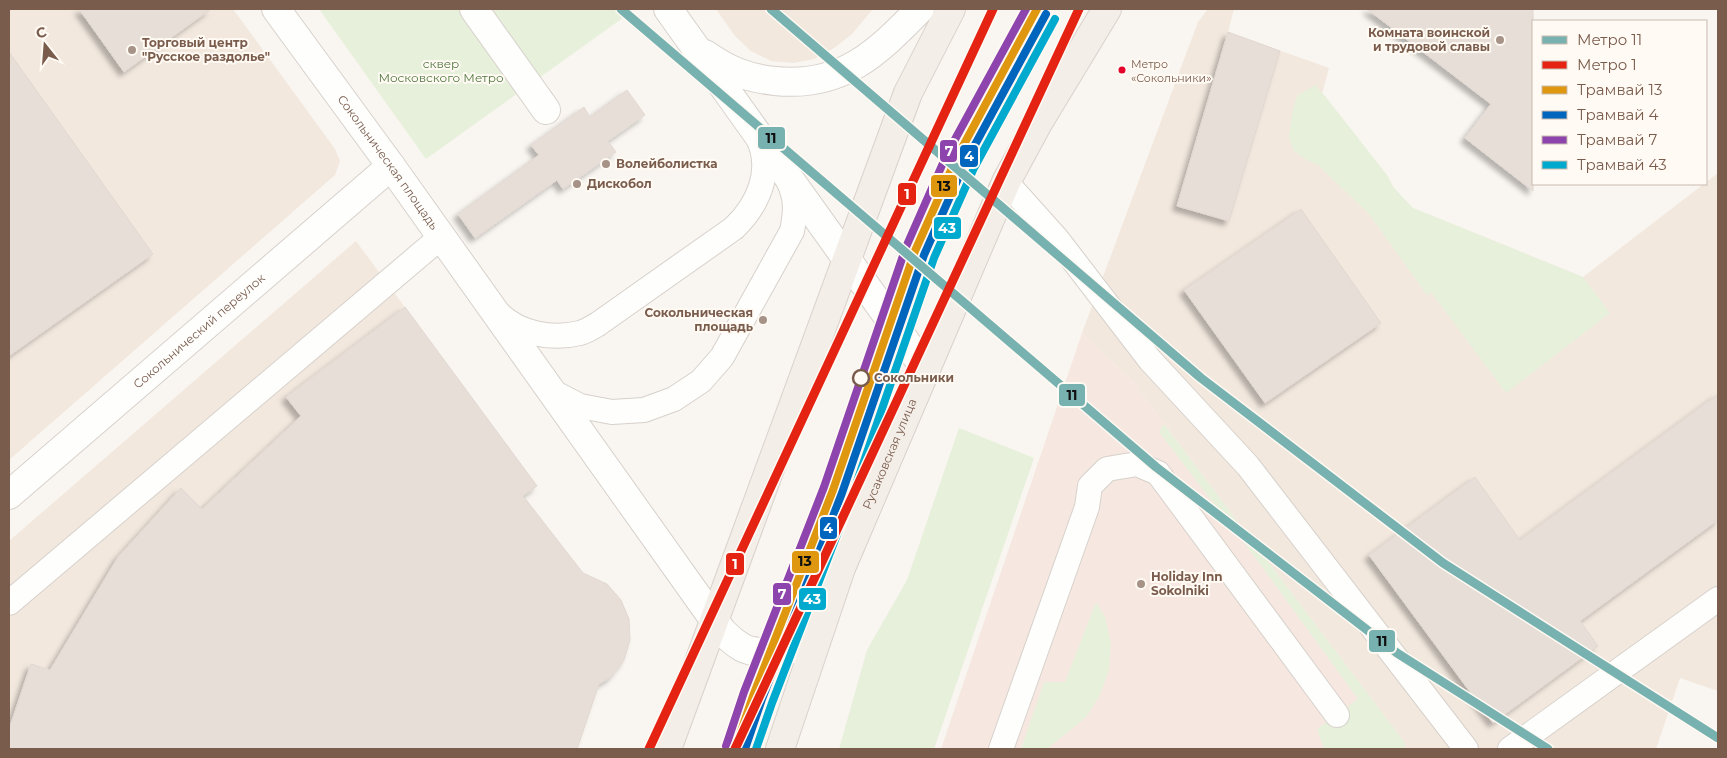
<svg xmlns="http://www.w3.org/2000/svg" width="1727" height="758" font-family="Montserrat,sans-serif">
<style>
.residential{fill:#f2e8de}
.commercial{fill:#f6e8e1}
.green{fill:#e7f0db}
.building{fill:#e6ded7;stroke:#e2d8d2;filter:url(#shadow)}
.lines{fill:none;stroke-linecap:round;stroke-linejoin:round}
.lane-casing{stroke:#d7d1cb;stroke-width:26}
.street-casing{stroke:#d7d1cb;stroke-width:30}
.primary-casing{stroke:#dad1cc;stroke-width:30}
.lane{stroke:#fefefd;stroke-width:24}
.street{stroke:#fefefd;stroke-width:28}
.primary{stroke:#f3eee8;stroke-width:28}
.tram-1-casing{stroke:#fffaf3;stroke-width:11}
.tram-2-casing{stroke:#fffaf3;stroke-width:11}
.tram-3-casing{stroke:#fffaf3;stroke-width:11}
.tram-4-casing{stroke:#fffaf3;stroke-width:11}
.tram-1{stroke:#de970f;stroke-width:8}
.tram-2{stroke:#0065bd;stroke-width:8}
.tram-3{stroke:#8e44ad;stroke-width:8}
.tram-4{stroke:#00a9ce;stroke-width:8}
.metro-1-casing{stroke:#fffaf3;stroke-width:12}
.metro-2-casing{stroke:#fffaf3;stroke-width:12}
.metro-1{stroke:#78b2b0;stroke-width:9}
.metro-2{stroke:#e42313;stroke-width:9}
.poi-dot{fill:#a69286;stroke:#fffaf3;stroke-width:2}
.bus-dot{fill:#e4002b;stroke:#fffaf3;stroke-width:2}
.stop-dot{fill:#fffaf3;stroke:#7a5c4d;stroke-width:2.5}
.labels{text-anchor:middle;stroke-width:4;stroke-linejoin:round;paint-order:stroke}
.bus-label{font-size:11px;fill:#7a5c4d;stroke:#fffaf3;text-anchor:start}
.poi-label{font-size:12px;font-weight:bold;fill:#7a5c4d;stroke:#fffaf3;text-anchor:start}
.park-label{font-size:12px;fill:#537a41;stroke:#fffaf3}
.street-label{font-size:12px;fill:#7a5c4d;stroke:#fffaf3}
.stop-label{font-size:12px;font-weight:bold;fill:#7a5c4d;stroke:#fffaf3;text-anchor:start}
.line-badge{stroke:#fffaf3;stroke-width:2}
.badge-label{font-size:14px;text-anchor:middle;font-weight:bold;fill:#fff}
.pale-badge-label{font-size:14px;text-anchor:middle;font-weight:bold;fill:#111}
</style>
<defs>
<filter id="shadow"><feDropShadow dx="-4.5" dy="4.5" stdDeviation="2.5" flood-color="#0004"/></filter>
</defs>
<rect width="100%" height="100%" fill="#f9f5f0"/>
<!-- residential -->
<g class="residential">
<polygon points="9,9 233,9 335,149 340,161 335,175 9,460"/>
<polygon points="716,9 873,9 852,34 834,48 814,59 793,63 771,61 751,51 735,36"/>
<polygon points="1208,9 1234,9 1228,32 1329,68 1311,134 1388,198 1583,277 1718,173 1718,691 1680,678 1656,749 1409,749 1132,381 1082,333 1198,22"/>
<polygon points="356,241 537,486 524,496 584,575 607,584 621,600 629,619 630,640 624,660 611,677 598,685 577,749 9,749 9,541"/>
</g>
<!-- commercial -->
<polygon class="commercial" points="1082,333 1132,381 1409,749 941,749"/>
<!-- green -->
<g class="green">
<polygon points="319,9 629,9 631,12 426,159"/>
<polygon points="1315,85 1325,96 1387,175 1394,188 1413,208 1583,277 1610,313 1506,393 1431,292 1427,295 1369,214 1318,165 1305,159 1294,151 1289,138 1293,109 1297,96"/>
<polygon points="1164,424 1405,743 1405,749 1324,749 1317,729 1358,699 1263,568 1159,432"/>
<polygon points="959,428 1034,458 934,749 839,749 867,650 907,580"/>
<polygon points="1096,602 1105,617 1111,644 1109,670 1099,697 1086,717 1047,749 1021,749 1044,682 1065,682"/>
</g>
<!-- building -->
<g class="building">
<polygon points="79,9 211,9 124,72"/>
<polygon points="1367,9 1533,9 1533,191 1465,138 1491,104"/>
<polygon points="1228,32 1280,51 1229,221 1177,206"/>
<polygon points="9,52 153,254 9,356"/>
<polygon points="627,90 645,115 608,141 616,152 563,189 557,180 475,238 458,214 539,155 531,145 584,107 590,117"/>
<polygon points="1301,209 1381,323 1265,403 1184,290"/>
<polygon points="405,307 537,486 523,496 583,573 607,584 621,600 629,619 630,640 624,660 611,677 599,684 577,749 9,749 9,729 31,664 50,670 118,557 181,488 202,509 301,416 286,397"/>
<polygon points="1718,394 1718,520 1580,621 1598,646 1493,723 1369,555 1475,477 1520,540"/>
</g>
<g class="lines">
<defs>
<g id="lane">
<polyline points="1006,182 1057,239 1150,360 1248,466 1466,749"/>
<path d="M498,313c21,21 54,27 82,20 7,-2 13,-6 18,-9l136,-96c25,-24 40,-59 23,-92"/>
<path d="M551,391l29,15 32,6 32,-2 30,-11 27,-18 21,-24 70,-126c4,-20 5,-32 -4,-51"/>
<polyline points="9,603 441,237"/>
<polyline points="1001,749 1087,507 1090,486 1107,469 1137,464 1158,473 1337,715"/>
<polyline points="1510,749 1718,599"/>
</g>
<g id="street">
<path id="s1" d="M276,9l115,157 331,465c5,5 11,11 18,15 5,4 12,5 18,6 27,6 48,-8 64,-29"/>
<polyline points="474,9 546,110"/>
<polyline points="668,9 926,370"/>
<path d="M705,54c23,16 41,24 70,27 67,7 102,-28 145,-72"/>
<path id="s2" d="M9,495l382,-329"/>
</g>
<g id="primary">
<polyline points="667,749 908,93 951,9"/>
<path id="s3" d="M780,749l61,-181 165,-386 32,-59 69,-114"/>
</g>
</defs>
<!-- lane casing -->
<use href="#lane" class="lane-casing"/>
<!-- street casing -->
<use href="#street" class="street-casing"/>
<!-- primary casing -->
<use href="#primary" class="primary-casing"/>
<!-- lane -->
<use href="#lane" class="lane"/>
<!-- street -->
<use href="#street" class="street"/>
<!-- primary -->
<use href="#primary" class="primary"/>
<defs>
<polyline id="tram-1" points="735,749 753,696 833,490 915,251 956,159 1037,9"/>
<polyline id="tram-2" points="745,749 762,699 842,493 924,255 965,163 1046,14"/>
<polyline id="tram-3" points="726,746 744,692 824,487 906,247 947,154 1026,9"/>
<polyline id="tram-4" points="756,749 772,703 852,496 934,258 974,168 1055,19"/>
</defs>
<!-- tram-1 casing -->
<use href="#tram-1" class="tram-1-casing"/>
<!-- tram-2 casing -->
<use href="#tram-2" class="tram-2-casing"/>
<!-- tram-3 casing -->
<use href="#tram-3" class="tram-3-casing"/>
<!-- tram-4 casing -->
<use href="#tram-4" class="tram-4-casing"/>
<!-- tram-1 -->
<use href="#tram-1" class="tram-1"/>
<!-- tram-2 -->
<use href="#tram-2" class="tram-2"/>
<!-- tram-3 -->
<use href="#tram-3" class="tram-3"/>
<!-- tram-4 -->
<use href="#tram-4" class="tram-4"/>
<defs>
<g id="metro-1">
<polyline points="621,9 1156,467 1397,653 1548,749"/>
<polyline points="771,9 1201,378 1443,563 1718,738"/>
</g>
<g id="metro-2">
<polyline points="649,749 993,9"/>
<polyline points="735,749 1079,9"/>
</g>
</defs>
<!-- metro-1 casing -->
<use href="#metro-1" class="metro-1-casing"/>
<!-- metro-2 casing -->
<use href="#metro-2" class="metro-2-casing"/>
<!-- metro-1 -->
<use href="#metro-1" class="metro-1"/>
<!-- metro-2 -->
<use href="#metro-2" class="metro-2"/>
</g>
<!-- markers -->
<g class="poi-dot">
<circle cx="1500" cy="40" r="5"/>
<circle cx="132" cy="50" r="5"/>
<circle cx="606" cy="164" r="5"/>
<circle cx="577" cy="184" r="5"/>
<circle cx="763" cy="320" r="5"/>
<circle cx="1141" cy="584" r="5"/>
</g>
<circle class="bus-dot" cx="1122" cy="70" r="4.5"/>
<circle class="stop-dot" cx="861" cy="378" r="8"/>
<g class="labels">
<!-- bus labels -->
<g class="bus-label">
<text x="1131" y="68">Метро<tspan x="1131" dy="14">«Сокольники»</tspan></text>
</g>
<!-- poi labels -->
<g class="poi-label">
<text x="1490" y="37" text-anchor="end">Комната воинской<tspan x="1490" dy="14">и трудовой славы</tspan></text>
<text x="142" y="47">Торговый центр<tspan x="142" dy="14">"Русское раздолье"</tspan></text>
<text x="616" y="168">Волейболистка</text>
<text x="587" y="188">Дискобол</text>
<text x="753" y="317" text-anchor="end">Сокольническая<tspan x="753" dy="14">площадь</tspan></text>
<text x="1151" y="581">Holiday Inn<tspan x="1151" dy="14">Sokolniki</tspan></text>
</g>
<!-- park labels -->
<g class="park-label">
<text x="441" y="68">сквер<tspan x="441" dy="14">Московского Метро</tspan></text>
</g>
<!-- street labels -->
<g class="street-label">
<text dy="4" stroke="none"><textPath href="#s1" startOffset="190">Сокольническая площадь</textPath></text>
<text dy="4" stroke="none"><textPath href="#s2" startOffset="251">Сокольнический переулок</textPath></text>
<text dy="4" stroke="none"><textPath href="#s3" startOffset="315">Русаковская улица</textPath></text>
</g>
<!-- stop labels -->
<g class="stop-label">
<text x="874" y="382">Сокольники</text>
</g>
</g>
<g class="line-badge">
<rect x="757" y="126" width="29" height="24" rx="5" fill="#78b2b0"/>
<rect x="939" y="139" width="19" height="24" rx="5" fill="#8e44ad"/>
<rect x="959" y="144" width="20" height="24" rx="5" fill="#0065bd"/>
<rect x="930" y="174" width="28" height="24" rx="5" fill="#de970f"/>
<rect x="897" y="182" width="20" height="24" rx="5" fill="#e42313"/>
<rect x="933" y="216" width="29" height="24" rx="5" fill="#00a9ce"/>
<rect x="1058" y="383" width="28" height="24" rx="5" fill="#78b2b0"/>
<rect x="819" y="516" width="19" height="24" rx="5" fill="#0065bd"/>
<rect x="791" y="550" width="29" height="24" rx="5" fill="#de970f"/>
<rect x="725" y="552" width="20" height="24" rx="5" fill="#e42313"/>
<rect x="772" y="582" width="20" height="24" rx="5" fill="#8e44ad"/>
<rect x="798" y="587" width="29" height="24" rx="5" fill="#00a9ce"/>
<rect x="1368" y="629" width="28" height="24" rx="5" fill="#78b2b0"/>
</g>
<g class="badge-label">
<text x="949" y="156">7</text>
<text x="969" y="161">4</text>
<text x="907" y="199">1</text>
<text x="947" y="233">43</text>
<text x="828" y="533">4</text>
<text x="735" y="569">1</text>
<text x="782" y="599">7</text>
<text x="812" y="604">43</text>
</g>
<g class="pale-badge-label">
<text x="771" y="143">11</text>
<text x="944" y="191">13</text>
<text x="1072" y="400">11</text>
<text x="805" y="566">13</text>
<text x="1382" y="646">11</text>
</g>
<!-- border -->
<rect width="1727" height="758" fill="none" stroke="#7a5c4d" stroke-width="20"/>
<!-- legend -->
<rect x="1532" y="20" width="175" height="165" fill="#fffaf3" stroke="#cabbb1"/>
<rect x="1542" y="36" width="25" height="8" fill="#78b2b0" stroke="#cabbb1"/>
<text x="1577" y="45" font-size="15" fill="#7a5c4d">Метро 11</text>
<rect x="1542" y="61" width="25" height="8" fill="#e42313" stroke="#cabbb1"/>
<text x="1577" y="70" font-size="15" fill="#7a5c4d">Метро 1</text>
<rect x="1542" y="86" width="25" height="8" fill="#de970f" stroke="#cabbb1"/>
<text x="1577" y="95" font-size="15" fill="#7a5c4d">Трамвай 13</text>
<rect x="1542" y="111" width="25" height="8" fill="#0065bd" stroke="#cabbb1"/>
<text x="1577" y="120" font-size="15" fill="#7a5c4d">Трамвай 4</text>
<rect x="1542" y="136" width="25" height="8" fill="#8e44ad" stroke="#cabbb1"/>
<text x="1577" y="145" font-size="15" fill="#7a5c4d">Трамвай 7</text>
<rect x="1542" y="161" width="25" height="8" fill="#00a9ce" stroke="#cabbb1"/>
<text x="1577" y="170" font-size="15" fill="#7a5c4d">Трамвай 43</text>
<!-- north arrow -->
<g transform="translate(45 45) rotate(343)" stroke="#fffaf3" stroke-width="4" paint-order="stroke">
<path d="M0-4L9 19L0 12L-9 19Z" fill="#7a5c4d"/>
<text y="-8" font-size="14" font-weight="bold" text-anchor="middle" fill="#7a5c4d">С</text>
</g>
</svg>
